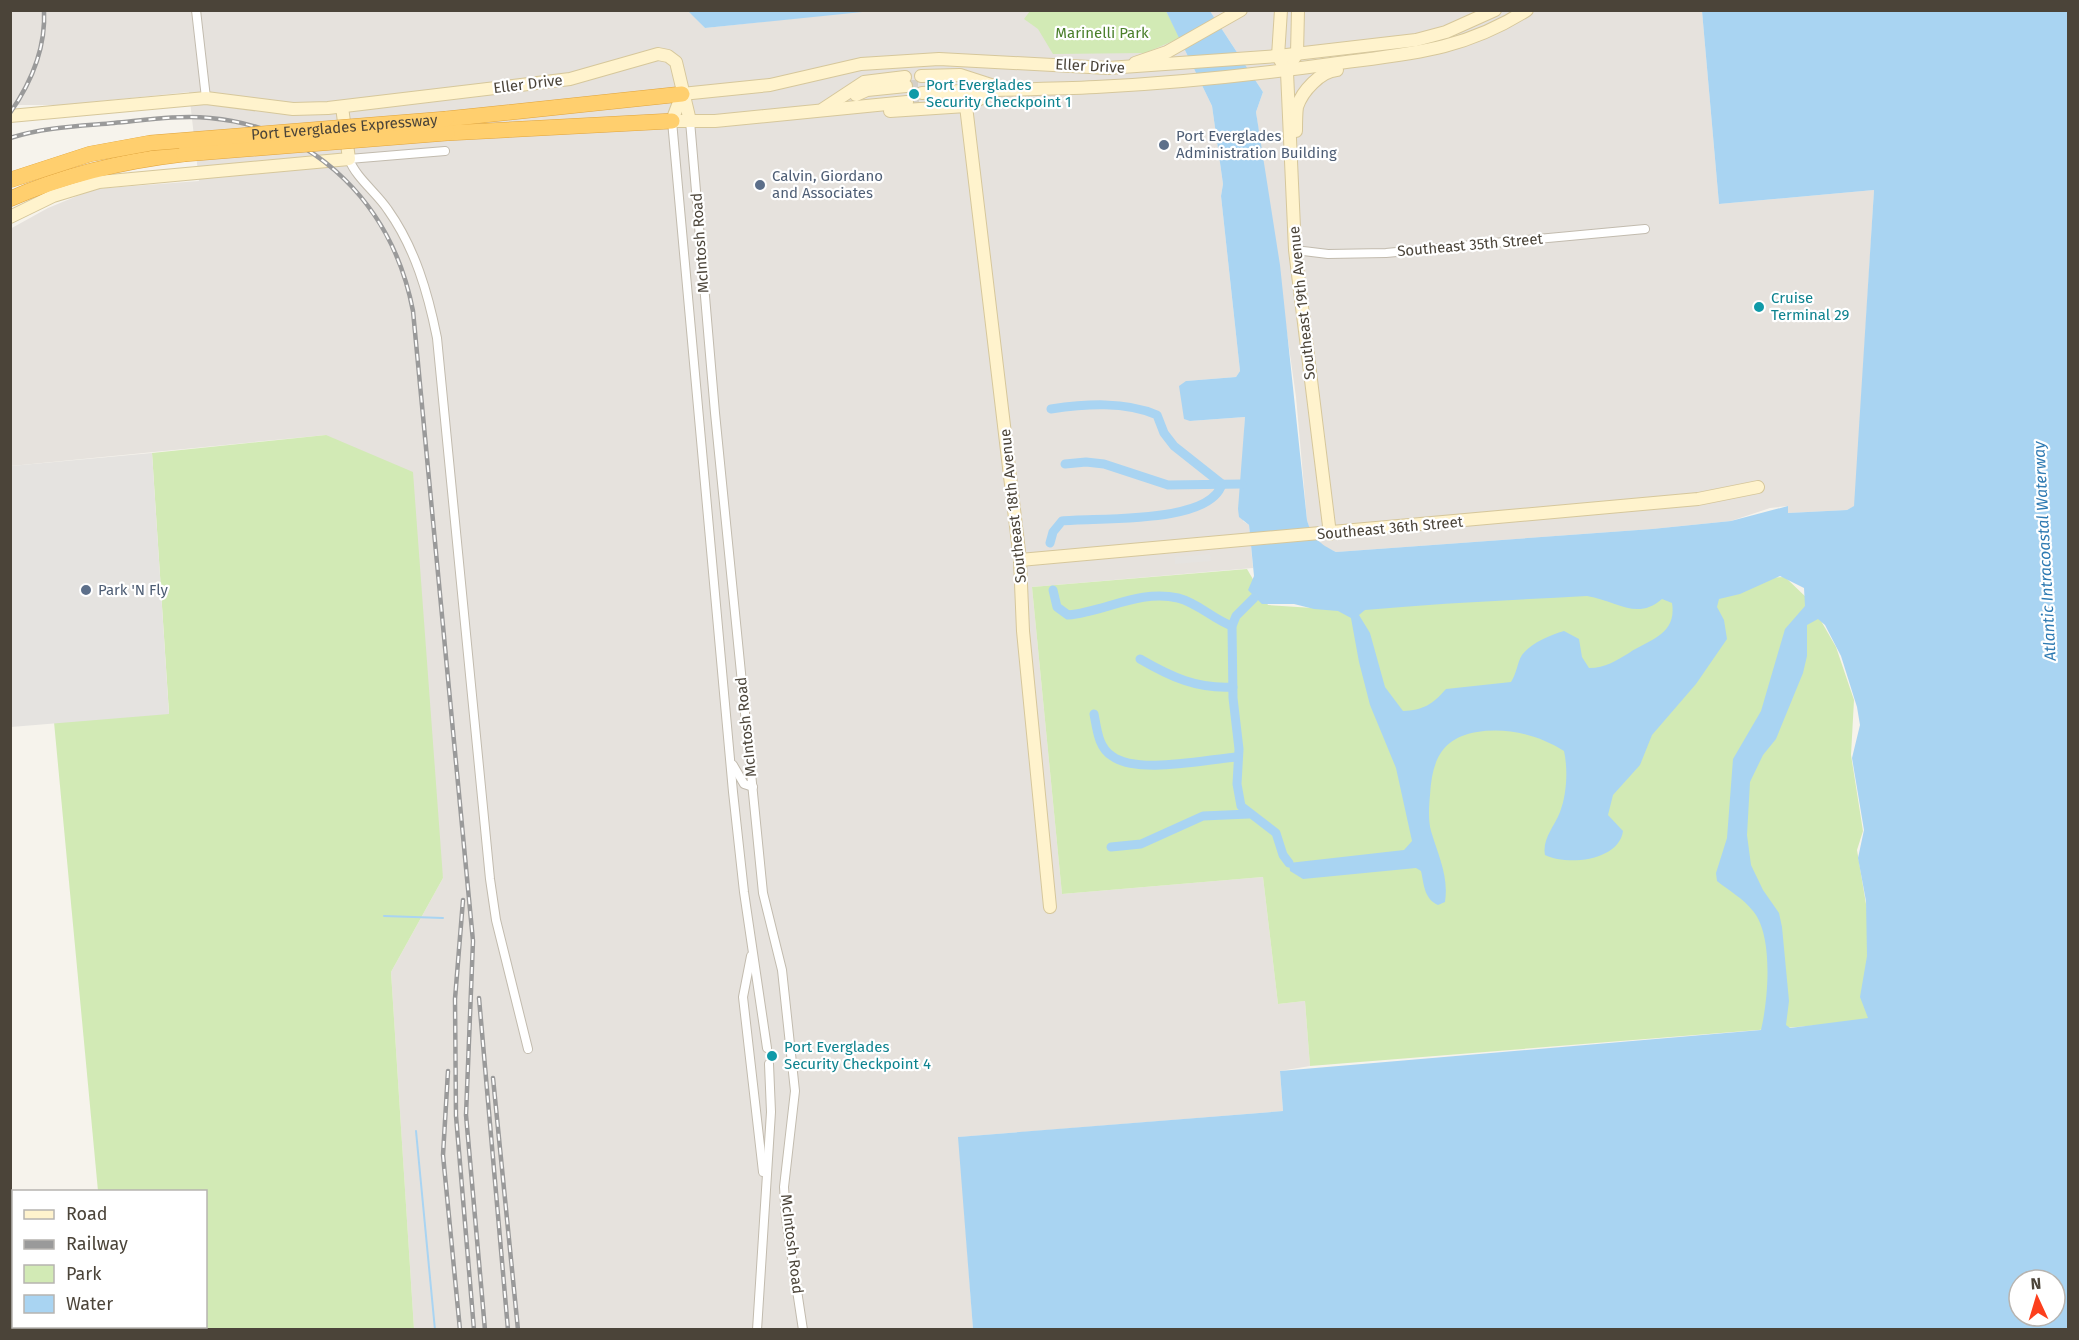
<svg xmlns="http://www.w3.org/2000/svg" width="2079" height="1340" font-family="'Fira Sans',sans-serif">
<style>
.industrial{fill:#e6e2dd}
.green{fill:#d2eab5}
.parking{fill:#e5e3e0}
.water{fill:#a9d4f2;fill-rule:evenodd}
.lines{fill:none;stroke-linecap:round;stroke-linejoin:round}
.stream{stroke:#a9d4f2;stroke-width:2}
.canal{stroke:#a9d4f2;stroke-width:9}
.secondary-tunnel{stroke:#d4d0c8;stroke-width:12;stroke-dasharray:12 6;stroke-linecap:butt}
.street-casing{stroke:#c2bbae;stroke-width:10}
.secondary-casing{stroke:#d6c79b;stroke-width:14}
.highway-casing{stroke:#e0a43c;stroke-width:16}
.street{stroke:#fff;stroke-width:8}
.secondary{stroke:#fff3cd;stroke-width:12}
.highway{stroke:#ffcf6e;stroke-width:15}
.rail-casing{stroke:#9a9a9a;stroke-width:4.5}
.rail{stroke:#fff;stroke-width:2;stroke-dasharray:7;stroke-linecap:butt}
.highway-bridge-casing{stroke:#e0a43c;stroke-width:16;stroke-linecap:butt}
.highway-bridge{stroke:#ffcf6e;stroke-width:15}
.culture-dot{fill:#0f9aa8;stroke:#fff;stroke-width:2}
.service-dot{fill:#5c6f8a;stroke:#fff;stroke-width:2}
.labels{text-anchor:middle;stroke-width:4.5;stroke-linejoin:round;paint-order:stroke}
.park-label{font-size:15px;fill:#4a7f2a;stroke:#fff}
.street-label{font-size:15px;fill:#4b4439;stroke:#fff}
.culture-label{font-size:15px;fill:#0d838f;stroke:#fff;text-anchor:start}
.service-label{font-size:15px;fill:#4e5e75;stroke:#fff;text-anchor:start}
.water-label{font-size:16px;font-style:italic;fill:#2e7ab2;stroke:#fff}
</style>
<rect width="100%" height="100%" fill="#f6f3ec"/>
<!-- industrial -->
<g class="industrial">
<polygon points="688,10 705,28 872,10 1166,11 1212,106 1223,184 1221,196 1240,371 1236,377 1186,381 1190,421 1245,417 1241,495 1243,521 1249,525 1253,568 1032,587 1062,894 1263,877 1278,1004 1305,1001 1310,1066 1280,1071 1283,1111 959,1137 973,1329 414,1329 391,972 443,878 326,435 11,466 10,229 48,208 94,189 199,181 189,92 62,105 11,105 11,11"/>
<polygon points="1210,11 1702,11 1719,204 1874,190 1855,506 1847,510 1788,513 1788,506 1770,508 1731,521 1652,529 1336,552 1319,544 1310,531 1307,520 1296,397 1256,112 1263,92"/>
</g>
<!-- green -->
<g class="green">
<polygon points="1030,11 1166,11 1180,38 1145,53 1053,54 1038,29 1024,19"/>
<polygon points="326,435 413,472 443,878 391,972 414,1329 45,1330 44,1327 206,1326 206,1192 98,1191 54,722 169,713 152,453"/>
<polygon points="1247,569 1268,605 1329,609 1698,580 1785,577 1809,600 1836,647 1854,700 1851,755 1863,831 1857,850 1870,928 1870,1021 1310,1066 1305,1001 1278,1004 1263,877 1062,894 1032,587"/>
</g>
<!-- parking -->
<g class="parking">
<polygon points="152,453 169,714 11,727 11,466"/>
<polygon points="1210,554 1211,561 1175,564 1175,557"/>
</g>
<!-- water -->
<g class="water">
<polygon points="688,11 872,11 705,28"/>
<path d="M1166,11h44l53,81 -7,20 24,153 27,255c5,18 13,24 29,32l316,-23 79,-8 57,-15v7l59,-3 7,-4 20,-316 -155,14 -17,-193h366v1318h-1095l-15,-192 325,-26 -3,-40 481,-41c7,-29 13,-94 -8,-119 -9,-12 -25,-21 -36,-30l-1,-8 11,-35 6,-79 28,-48 24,-82 20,-23 -1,-18 -24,-12 -40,18 -21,5 -2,8 7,13 3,19 -31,45 -44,51 -12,30 -27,30 -5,20 15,16c-4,30 -56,35 -78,24 -3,-16 9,-28 15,-43 7,-18 8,-43 4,-61 -25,-16 -57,-24 -87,-19 -36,6 -45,29 -47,63 -1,11 -2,25 1,36 7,24 18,45 14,71l-7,3c-14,-6 -14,-21 -17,-34l-5,-3 -113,11 -13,-8 -1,-8 115,-13 8,-9 -16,-73 -26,-63 -11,-43 -8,-44 -13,-7 -24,-2 -20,-5h-32l-14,-14 6,-14 -5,-51 -10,-8 -1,-8 7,-92 -55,4 -6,-2 -5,-33 7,-5 50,-4 4,-6 -19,-175 2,-12 -11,-78zM1587,596c30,5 50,25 75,3l10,4c5,32 -22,36 -43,50 -14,8 -23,15 -40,15l-7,-11 -3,-18 -15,-8c-14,4 -33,12 -42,24 -5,8 -5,18 -11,27l-65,7c-14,16 -23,21 -43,22l-18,-24 -15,-54 -11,-18 6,-5c74,-7 148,-10 222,-14zM1818,619l7,6 16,31 16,51 3,18 -8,33 12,72 -6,28 8,43 1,55 -7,41 8,21 -78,10 -4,-3 3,-24 -7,-74 -3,-14 -16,-23 -12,-25 -4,-30 3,-53 13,-27 13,-16 27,-66 4,-17v-31zM2019,1280h36v36h-36z"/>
</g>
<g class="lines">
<!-- stream -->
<g class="stream">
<polyline points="384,916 443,918"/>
<polyline points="416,1131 435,1330"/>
</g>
<!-- canal -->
<g class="canal">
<polyline points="1065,464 1086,462 1104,464 1168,485 1242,484"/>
<path d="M1050,543l3,-11 9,-11c34,-4 148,4 160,-37l-48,-38 -10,-13 -7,-18c-32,-14 -72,-11 -106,-6"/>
<path d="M1053,590l4,17 11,8c37,-3 71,-26 110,-17 20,5 35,21 54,28"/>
<polyline points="1254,598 1236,616 1232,626 1233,698 1239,749 1237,784 1241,806 1276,833 1283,855 1289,863"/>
<path d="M1140,659c31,18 57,30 93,28"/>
<path d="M1094,714c3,15 4,33 18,42 25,19 95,3 126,1"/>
<polyline points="1111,847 1141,844 1203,816 1249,814"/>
</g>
<!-- secondary-tunnel -->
<g class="secondary-tunnel">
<polyline points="906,86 922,86"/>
<polyline points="907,102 923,101"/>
</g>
<defs>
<g id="street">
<polyline points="196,10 206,98"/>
<polyline points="672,121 733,792 744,892 767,1048"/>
<polyline points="690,121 715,413 763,893 782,970 795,1091 784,1187 786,1218 803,1330"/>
<path d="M445,151l-96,8c7,19 28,34 39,51 27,38 40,83 49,128l53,541 6,41 32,129"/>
<polyline points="1295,250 1328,254 1386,253 1645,229"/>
<polyline points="733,765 744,784 753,787"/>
<polyline points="751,956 743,997 763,1172"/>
<polyline points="757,1330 771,1112 769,1064"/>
</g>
<g id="secondary">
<polyline points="1281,10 1278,56 1287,72 1295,250 1330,534"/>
<polyline points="1293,60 1297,54 1298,10"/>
<polyline points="1135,63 1167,52 1241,10"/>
<polyline points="921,76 960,75 994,86"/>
<path d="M922,93c58,-4 116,-3 174,-6 79,-4 157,-12 235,-23 75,-10 130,-12 196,-54"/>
<polyline points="682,94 770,85 861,64 939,59 1108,68 1278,56 1416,40 1446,32 1495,10"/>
<polyline points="682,94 672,121 715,121 907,102"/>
<polyline points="856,95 867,90 906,86"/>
<polyline points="966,106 1020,560 1023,631 1050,907"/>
<polyline points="823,109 864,82 905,77"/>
<polyline points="890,111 966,106 995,91"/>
<polyline points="10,116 206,98 293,109 328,108 570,79 658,54 668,56 676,62 690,121"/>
<path d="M1296,131c0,-8 0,-17 1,-24 5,-16 24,-36 40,-37"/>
<polyline points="10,217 53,196 99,182 349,159 342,107"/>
<polyline points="1020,560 1698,499 1758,487"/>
</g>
<g id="highway">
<polyline points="446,119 682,94"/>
<polyline points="447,133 672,121"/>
<path d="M10,199c56,-25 114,-38 174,-45"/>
</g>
</defs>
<!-- street casing -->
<use href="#street" class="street-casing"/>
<!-- secondary casing -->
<use href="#secondary" class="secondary-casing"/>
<!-- highway casing -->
<use href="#highway" class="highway-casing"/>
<!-- street -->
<use href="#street" class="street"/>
<!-- secondary -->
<use href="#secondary" class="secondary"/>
<!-- highway -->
<use href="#highway" class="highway"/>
<defs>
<g id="rail">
<path d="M10,113c21,-30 36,-65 34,-103"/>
<path d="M10,138c34,-11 70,-12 104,-15 32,-3 64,-8 96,-5 108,10 183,89 203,193l60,630 -7,174 19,215"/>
<polyline points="463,900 455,999 456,1116 474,1330"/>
<polyline points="479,998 508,1330"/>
<polyline points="448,1071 443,1155 460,1330"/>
<polyline points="493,1078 518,1330"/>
</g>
</defs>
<!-- rail casing -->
<use href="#rail" class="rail-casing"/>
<!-- rail -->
<use href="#rail" class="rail"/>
<defs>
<g id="highway-bridge">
<polyline points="184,154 447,133"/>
<path id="s1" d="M10,180l80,-26 60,-11 296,-24"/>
</g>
</defs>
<!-- highway-bridge casing -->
<use href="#highway-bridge" class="highway-bridge-casing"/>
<!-- highway-bridge -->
<use href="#highway-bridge" class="highway-bridge"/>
</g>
<!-- markers -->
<g class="culture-dot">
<circle cx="914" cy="94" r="6"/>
<circle cx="1759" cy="307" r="6"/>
<circle cx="772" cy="1056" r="6"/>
</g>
<g class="service-dot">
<circle cx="1164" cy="145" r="6"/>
<circle cx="760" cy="185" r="6"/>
<circle cx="86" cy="590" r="6"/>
</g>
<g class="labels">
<!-- park labels -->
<g class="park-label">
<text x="1102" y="38">Marinelli Park</text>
</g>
<!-- street labels -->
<g class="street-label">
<text transform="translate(1090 66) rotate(3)" y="5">Eller Drive</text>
<text transform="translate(528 84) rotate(-7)" y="5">Eller Drive</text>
<text dy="5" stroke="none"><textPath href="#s1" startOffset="340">Port Everglades Expressway</textPath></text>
<text transform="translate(700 243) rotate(-94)" y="5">McIntosh Road</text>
<text transform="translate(1470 245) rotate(-5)" y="5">Southeast 35th Street</text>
<text transform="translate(1302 303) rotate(-96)" y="5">Southeast 19th Avenue</text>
<text transform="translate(1013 506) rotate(-96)" y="5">Southeast 18th Avenue</text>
<text transform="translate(1390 528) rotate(-5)" y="5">Southeast 36th Street</text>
<text transform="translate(746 727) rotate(-96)" y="5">McIntosh Road</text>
<text transform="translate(792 1244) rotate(83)" y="5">McIntosh Road</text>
</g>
<!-- culture labels -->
<g class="culture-label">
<text x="926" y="90">Port Everglades<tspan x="926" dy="17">Security Checkpoint 1</tspan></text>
<text x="1771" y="303">Cruise<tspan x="1771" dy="17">Terminal 29</tspan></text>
<text x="784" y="1052">Port Everglades<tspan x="784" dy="17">Security Checkpoint 4</tspan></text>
</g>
<!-- service labels -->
<g class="service-label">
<text x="1176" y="141">Port Everglades<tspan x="1176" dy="17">Administration Building</tspan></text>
<text x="772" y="181">Calvin, Giordano<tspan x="772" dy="17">and Associates</tspan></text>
<text x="98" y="595">Park 'N Fly</text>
</g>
<!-- water labels -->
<g class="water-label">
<text transform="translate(2044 551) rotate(-93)" y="6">Atlantic Intracoastal Waterway</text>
</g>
</g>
<!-- border -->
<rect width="2079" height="1340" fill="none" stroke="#4b4439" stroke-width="24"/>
<!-- legend -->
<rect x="12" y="1190" width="195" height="138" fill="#ffffff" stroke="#b7b4b0" stroke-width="1.5"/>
<rect x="24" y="1210" width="30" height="9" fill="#fff3cd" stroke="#b7b4b0" stroke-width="1.5"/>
<text x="66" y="1220" font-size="18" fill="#4b4439">Road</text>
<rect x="24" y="1240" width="30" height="9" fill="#9a9a9a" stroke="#b7b4b0" stroke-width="1.5"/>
<text x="66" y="1250" font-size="18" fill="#4b4439">Railway</text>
<rect x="24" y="1265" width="30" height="18" fill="#d2eab5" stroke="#b7b4b0" stroke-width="1.5"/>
<text x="66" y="1280" font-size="18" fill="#4b4439">Park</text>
<rect x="24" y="1295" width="30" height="18" fill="#a9d4f2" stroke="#b7b4b0" stroke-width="1.5"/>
<text x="66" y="1310" font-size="18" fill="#4b4439">Water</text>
<!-- north arrow -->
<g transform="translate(2037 1298) rotate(356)"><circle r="28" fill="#ffffff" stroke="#b7b4b0" stroke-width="1.5"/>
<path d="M0-4.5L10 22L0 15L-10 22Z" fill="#fc3f1d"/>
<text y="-9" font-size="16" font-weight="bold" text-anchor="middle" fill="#4b4439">N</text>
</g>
</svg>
